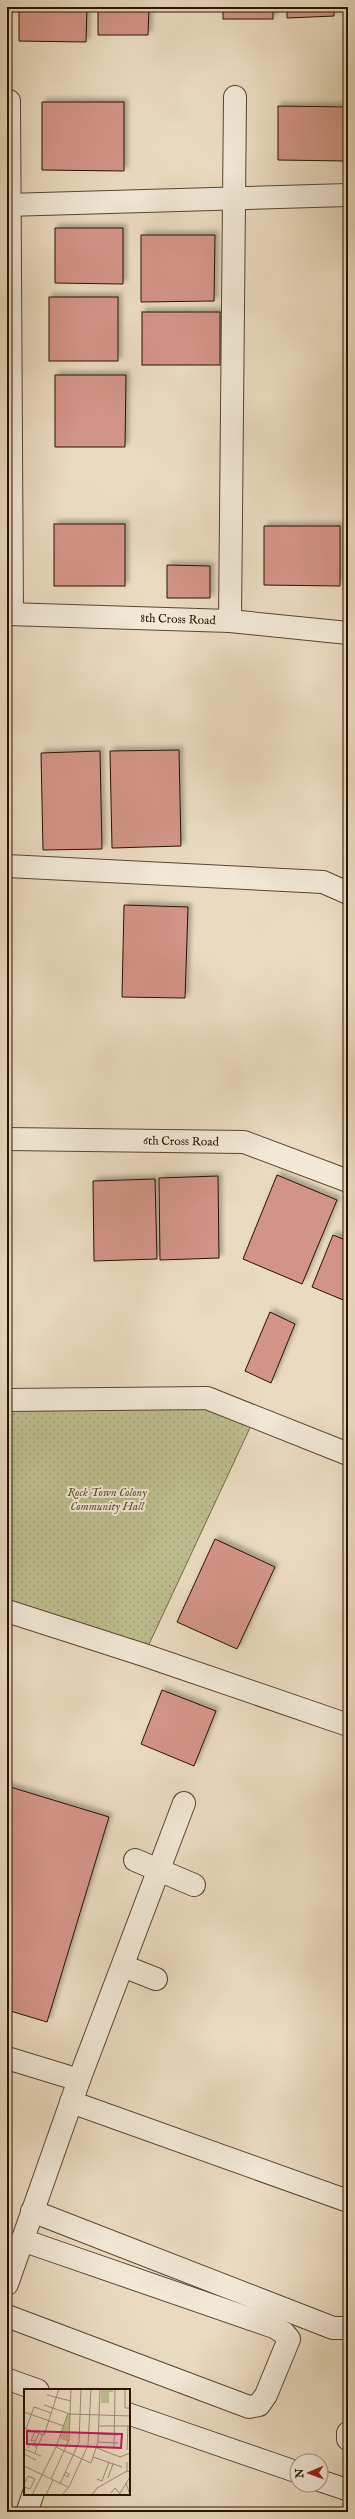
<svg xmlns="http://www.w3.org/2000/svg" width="355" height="2519" font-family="'IM FELL English',serif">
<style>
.grass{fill:url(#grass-dots);stroke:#726848}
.building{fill:#d29487;stroke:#291301;filter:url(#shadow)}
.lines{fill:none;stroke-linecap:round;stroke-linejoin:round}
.lane-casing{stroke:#594531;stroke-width:23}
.street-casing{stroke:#594531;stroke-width:24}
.lane{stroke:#f1e8d6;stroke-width:21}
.street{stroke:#f1e8d6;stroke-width:22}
.labels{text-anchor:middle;stroke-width:4;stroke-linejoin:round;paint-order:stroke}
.street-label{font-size:12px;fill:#291301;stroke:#f1e8d6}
.park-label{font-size:12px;font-style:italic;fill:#5c4f32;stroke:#f1e8d6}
.inset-road{fill:none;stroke:#9d8b74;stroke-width:1}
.view{fill:#c2185b;fill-opacity:0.15;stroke:#c2185b;stroke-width:2}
.inset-edge{fill:none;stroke:#291301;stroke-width:2}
</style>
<defs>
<pattern id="grass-dots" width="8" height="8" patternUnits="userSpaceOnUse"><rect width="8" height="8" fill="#bcbe8e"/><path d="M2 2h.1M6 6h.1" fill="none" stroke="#a2a279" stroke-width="1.8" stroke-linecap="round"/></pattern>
<filter id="shadow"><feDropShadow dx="3.5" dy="-3.5" stdDeviation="2" flood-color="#0004"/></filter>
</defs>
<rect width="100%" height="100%" fill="#eadbc0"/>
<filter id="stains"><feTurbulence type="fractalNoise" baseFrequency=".005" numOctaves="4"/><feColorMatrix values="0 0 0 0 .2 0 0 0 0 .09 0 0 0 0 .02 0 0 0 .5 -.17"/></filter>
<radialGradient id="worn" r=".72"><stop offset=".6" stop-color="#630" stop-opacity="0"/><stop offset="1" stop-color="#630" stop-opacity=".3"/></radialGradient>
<!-- grass -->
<polygon class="grass" points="207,1398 255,1417 144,1655 7,1611 7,1400"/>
<!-- building -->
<g class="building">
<polygon points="19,7 87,7 86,42 19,41"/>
<polygon points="98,7 149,7 148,35 98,35"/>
<rect x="223" y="7" width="50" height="12"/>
<polygon points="287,7 334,7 334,16 287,18"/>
<polygon points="42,102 124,102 124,171 42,170"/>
<polygon points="278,106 348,107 348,161 278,160"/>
<polygon points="55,228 123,228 123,284 55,283"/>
<polygon points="141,235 215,235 214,301 141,302"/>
<rect x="49" y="297" width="69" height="64"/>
<rect x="142" y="312" width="78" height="53"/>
<polygon points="55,375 126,375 125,447 55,447"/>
<rect x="54" y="524" width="71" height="62"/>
<polygon points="264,526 340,526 340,586 264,585"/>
<polygon points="167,565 210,566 210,598 167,598"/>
<polygon points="179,750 181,846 112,848 110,751"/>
<polygon points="100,751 102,849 43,850 41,753"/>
<polygon points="124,905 188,907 185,998 122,997"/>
<polygon points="277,1175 337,1200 302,1284 243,1259"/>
<polygon points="218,1176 219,1258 160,1260 159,1178"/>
<polygon points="155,1179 157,1259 94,1261 93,1181"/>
<polygon points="333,1235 348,1241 348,1302 312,1287"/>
<polygon points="270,1312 295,1324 271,1383 245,1371"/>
<polygon points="215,1539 275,1567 237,1649 177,1622"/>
<polygon points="162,1690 216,1711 194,1766 141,1744"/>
<polygon points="7,1786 109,1817 47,2022 7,2010"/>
</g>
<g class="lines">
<defs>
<g id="lane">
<polyline points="7,2379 38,2390"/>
<polyline points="129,2414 297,2472"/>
<polyline points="321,2481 348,2490"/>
<polyline points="27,2512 33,2494"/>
</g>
<g id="street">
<polyline points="9,101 12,614"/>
<polyline points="7,205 348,195"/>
<polyline points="7,614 230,621 348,633"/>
<polyline points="230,621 235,97"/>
<polyline points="7,866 323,882 348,893"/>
<polyline points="7,1139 244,1142 348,1181"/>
<polyline points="7,1400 207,1398 348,1454"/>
<polyline points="7,1611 144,1655 348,1725"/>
<polyline points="135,1860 194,1885"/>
<polyline points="123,1966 156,1979"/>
<polyline points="7,2058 79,2080 7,2284"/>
<polyline points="79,2080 184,1803"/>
<polyline points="71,2102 348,2201"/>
<polyline points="32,2211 333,2328 348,2328"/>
<polyline points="7,2316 249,2407 259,2405 266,2395 289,2339 284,2333 274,2327 22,2240"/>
<polyline points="348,2433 348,2439"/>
</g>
</defs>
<!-- lane casing -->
<use href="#lane" class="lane-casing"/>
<!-- street casing -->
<use href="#street" class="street-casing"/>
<!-- lane -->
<use href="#lane" class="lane"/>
<!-- street -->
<use href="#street" class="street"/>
</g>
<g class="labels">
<!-- street labels -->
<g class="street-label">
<text transform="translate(178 619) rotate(2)" y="4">8th Cross Road</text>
<text transform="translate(181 1141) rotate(1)" y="4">6th Cross Road</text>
</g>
<!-- park labels -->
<g class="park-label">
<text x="107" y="1496">Rock Town Colony<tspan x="107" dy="14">Community Hall</tspan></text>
</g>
</g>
<!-- overview -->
<g transform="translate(24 2389)">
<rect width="106" height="106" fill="#eadbc0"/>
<path d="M77,0h12v3h-4v11h-8zM44,24l2,1 -2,28 -9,-4z" fill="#bcbe8e"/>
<path class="inset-road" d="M101,0v19h5M23,6l24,6M20,16l26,9 60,2M0,23l40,14M75,37h31M0,39l20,7 15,-46M2,40l8,-22 17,6M15,44l-5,11 4,2 5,-12M75,45l19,1M11,51l-4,1 4,-10M74,53l20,1M32,58l35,16 7,-21 2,-53M4,59l2,-4 7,3 -2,6M73,59l23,9 10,-4M0,60l17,7M90,60l1,-60M103,61l1,-24M0,65l12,6M69,68l29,10M103,73v9l3,1M0,77l44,21M40,86l4,2 1,-3 -4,-2M84,89l5,-14M27,90l18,-39 2,-51M73,90l5,2 7,-19M102,94l4,12M0,95l4,-8 7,3 -5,10 -6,-2M36,95l19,-42 2,-53M87,104l4,-5 6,7M8,106l24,-48 12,-34M22,106l7,-15M38,106l7,-8 19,-42 3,-56M68,106l5,-7 30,-17M95,106l11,-18"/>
<path class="view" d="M3,42l95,3 -1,14 -94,-4z"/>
<rect width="106" height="106" class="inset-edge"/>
</g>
<!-- margin -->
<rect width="355" height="2519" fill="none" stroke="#eadbc0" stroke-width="24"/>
<rect x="8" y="8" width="339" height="2503" fill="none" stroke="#291301" stroke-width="2"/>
<rect x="12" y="12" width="331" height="2495" fill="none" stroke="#291301"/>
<!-- north arrow -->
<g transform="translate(309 2473) rotate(268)"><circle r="19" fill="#f1e8d6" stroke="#a19381"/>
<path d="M0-3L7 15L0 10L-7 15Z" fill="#8f2418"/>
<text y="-6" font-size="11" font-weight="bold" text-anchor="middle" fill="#291301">N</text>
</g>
<rect width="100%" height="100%" filter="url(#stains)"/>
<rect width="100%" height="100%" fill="url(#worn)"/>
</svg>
